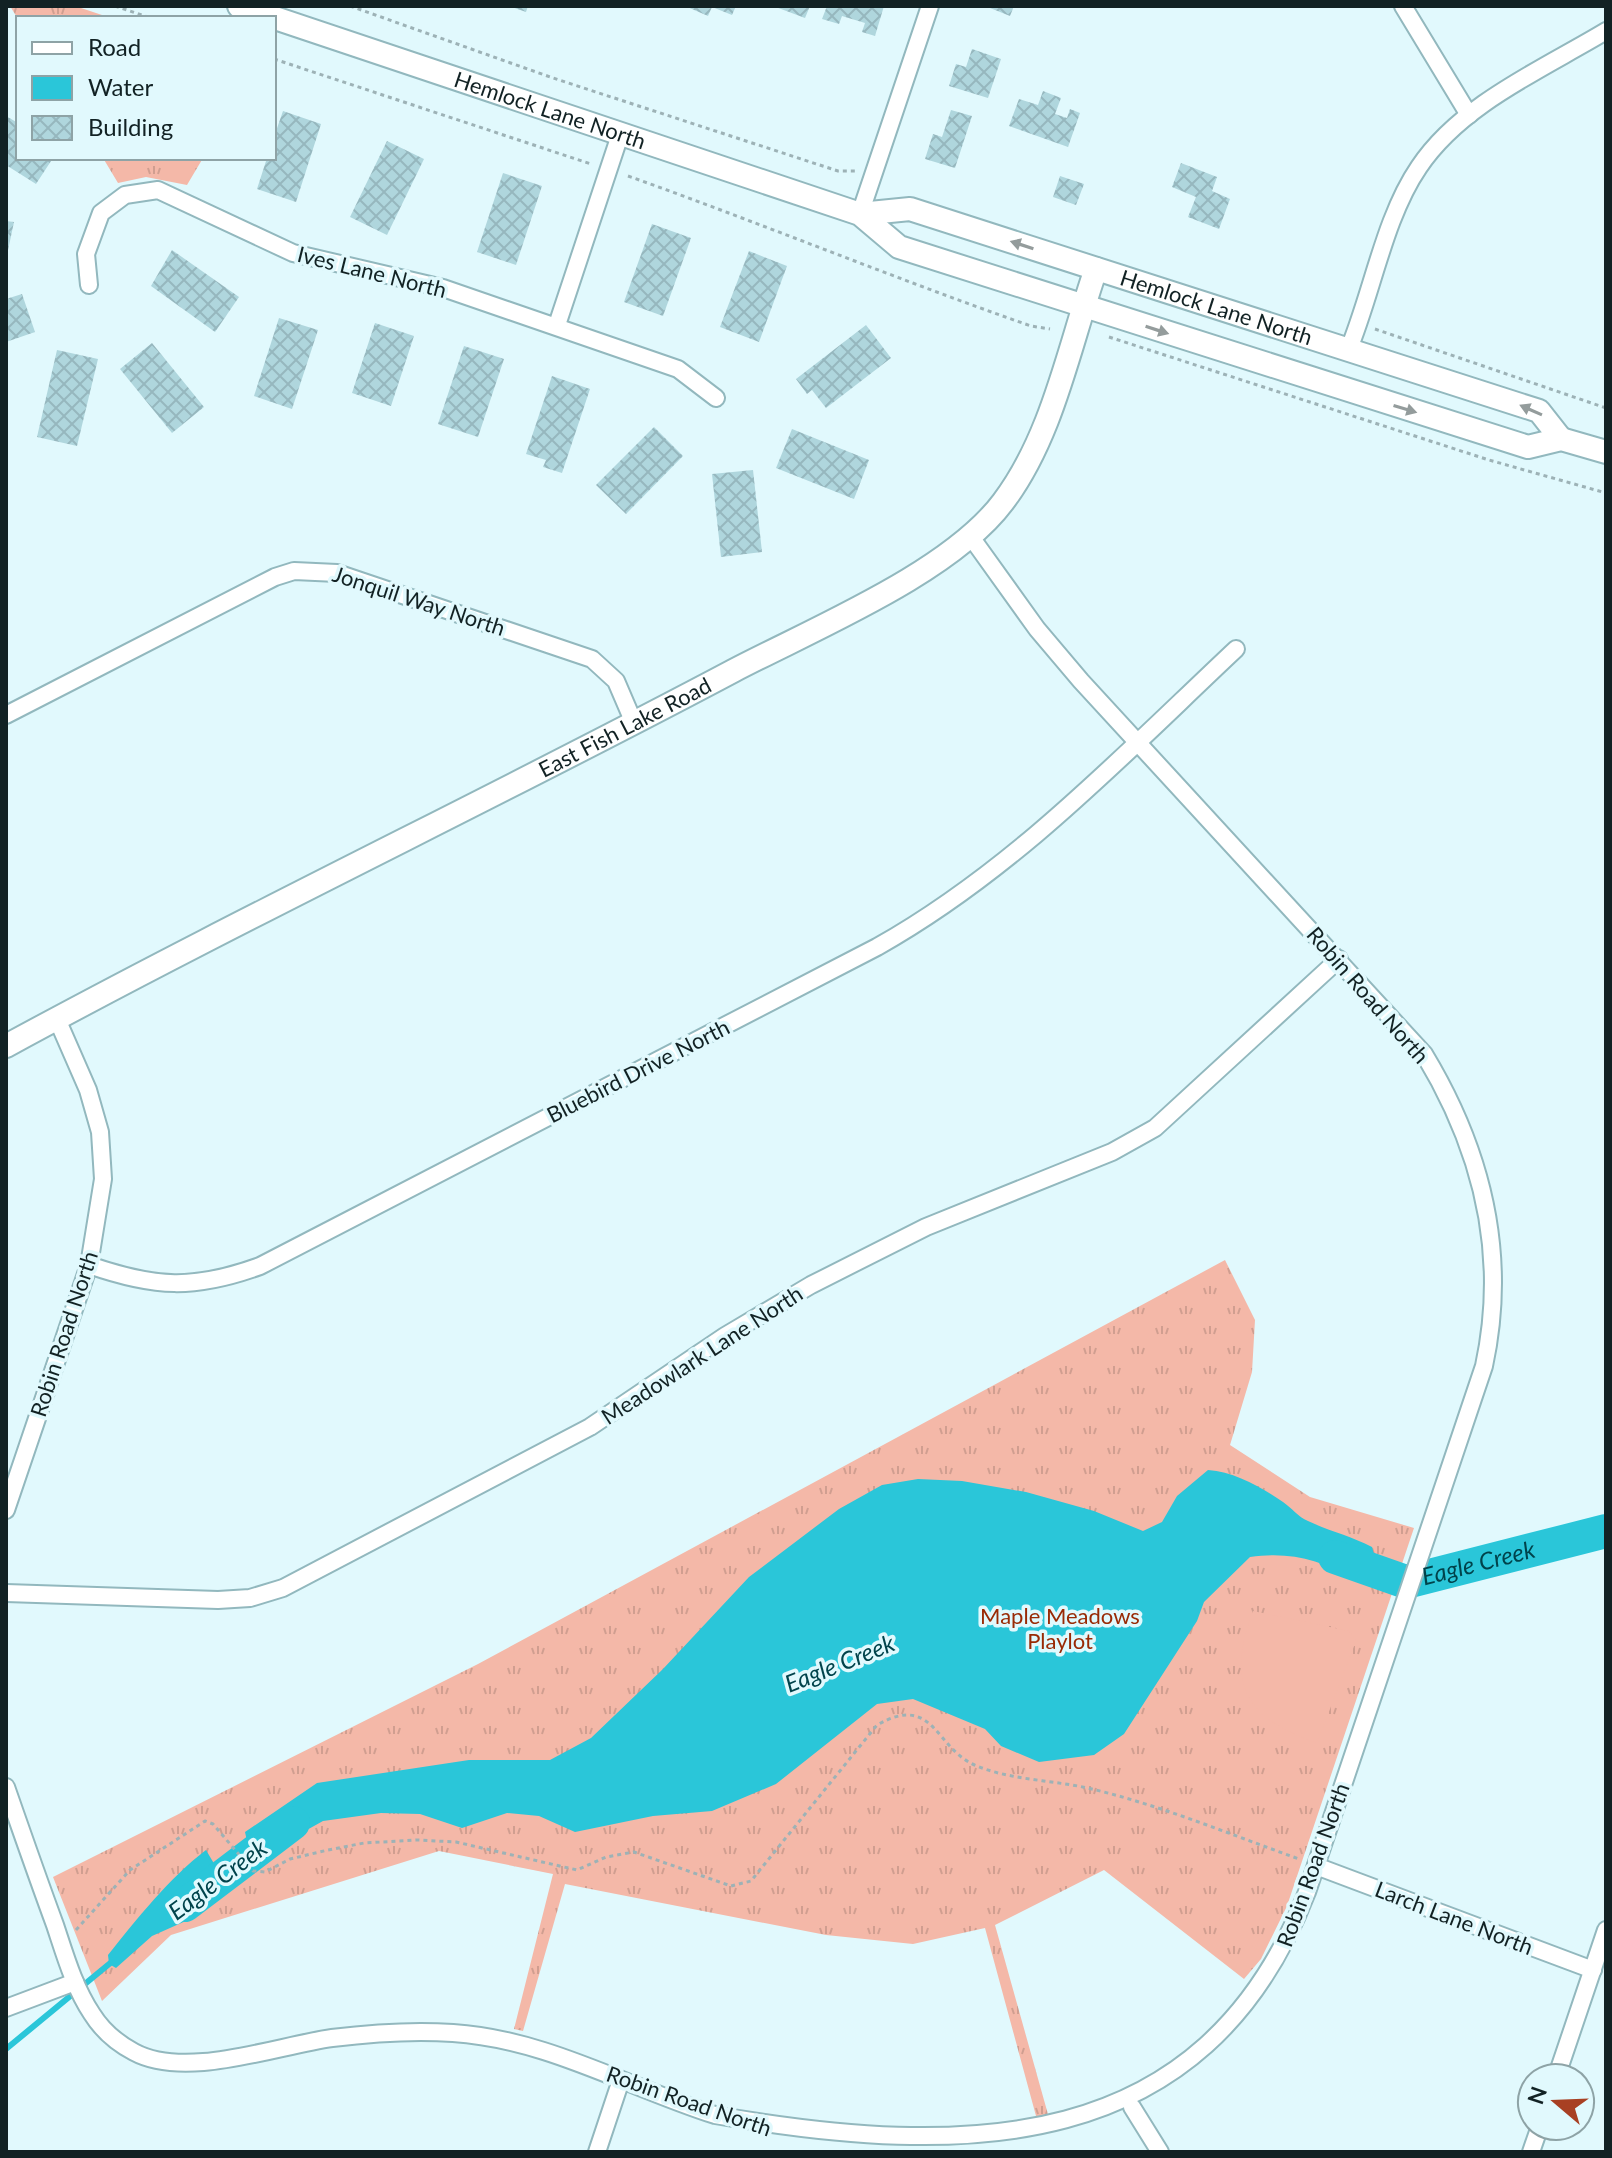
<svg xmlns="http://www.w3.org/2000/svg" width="1612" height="2158" font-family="Lato,sans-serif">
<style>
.grass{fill:url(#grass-tufts)}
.garden{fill:#f4b8a8}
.water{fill:#2ac6d9}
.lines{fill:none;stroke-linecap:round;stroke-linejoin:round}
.stream{stroke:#2ac6d9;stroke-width:6}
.river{stroke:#2ac6d9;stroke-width:34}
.building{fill:url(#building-cross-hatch)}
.street-casing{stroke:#92b8be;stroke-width:20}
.secondary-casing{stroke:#92b8be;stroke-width:26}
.path{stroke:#9db2b6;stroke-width:3;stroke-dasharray:4 4;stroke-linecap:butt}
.street{stroke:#fff;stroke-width:16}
.secondary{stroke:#fff;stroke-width:22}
.oneway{fill:#949c9c}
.labels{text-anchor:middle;stroke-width:7;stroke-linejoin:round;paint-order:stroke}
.street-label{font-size:22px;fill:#122224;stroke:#e1f9fd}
.park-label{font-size:22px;fill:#992a05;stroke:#e1f9fd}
.water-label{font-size:24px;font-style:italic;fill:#00434b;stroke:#e1f9fd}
</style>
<defs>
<pattern id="grass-tufts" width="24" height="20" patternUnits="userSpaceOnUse" patternTransform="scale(2)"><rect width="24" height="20" fill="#f4b8a8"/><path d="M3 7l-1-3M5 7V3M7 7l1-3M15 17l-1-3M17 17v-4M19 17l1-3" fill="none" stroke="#d09e90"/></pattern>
<pattern id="building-cross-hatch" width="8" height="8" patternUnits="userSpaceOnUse" patternTransform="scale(2)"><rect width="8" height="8" fill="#afd6dd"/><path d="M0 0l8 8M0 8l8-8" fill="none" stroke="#96b7be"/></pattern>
</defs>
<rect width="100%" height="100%" fill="#e1f9fd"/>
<!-- grass -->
<g class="grass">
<polygon points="10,6 75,6 111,18 18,19"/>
<polygon points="103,158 203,158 187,185 146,177 118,183"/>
<polygon points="1225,1260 1255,1320 1252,1372 1230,1445 1310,1497 1414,1528 1287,1906 1261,1959 1244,1979 1104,1870 995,1925 1051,2125 1039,2127 985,1928 913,1944 826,1935 565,1884 523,2031 514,2029 553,1874 439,1851 171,1935 102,2001 53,1877 478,1664"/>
</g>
<!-- garden -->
<path class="garden" d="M1253,1611l96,20 7,10 -39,102c-73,-26 -91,-59 -64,-132z"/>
<!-- water -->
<g class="water">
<path d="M1208,1470c27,2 53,17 75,32 9,6 15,15 25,19 21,10 43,15 64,26l7,25 -23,7c-36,-19 -66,-28 -106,-22l-46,45 -7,19 -73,113 -30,21 -55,7 -38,-16 -16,-17 -72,-30 -36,5 -101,80 -64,27 -59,5 -78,16 -36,-16 -32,-3 -45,15 -42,-14 -39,-1 -58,8 -63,35 -13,-15 -2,-9 72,-49 152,-23h81l41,-22 72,-69 86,-92 90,-68 43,-24 36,-6 44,2 64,11 68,19 49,20 19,-9 15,-26z"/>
<path d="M206,1850l20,34 -38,36 -36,16 -36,32 -7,-4 -1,-9c29,-36 61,-77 98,-105z"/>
</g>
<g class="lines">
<!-- stream -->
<polyline class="stream" points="6,2049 114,1960"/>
<!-- river -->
<g class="river">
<path id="s1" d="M1335,1557l71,25 200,-51"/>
<polyline points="185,1905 293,1823"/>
</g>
</g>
<!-- building -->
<g class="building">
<polygon points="509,6 528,6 526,12"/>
<polygon points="685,6 736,6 732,15 712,7 708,16"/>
<polygon points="773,6 810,6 805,18"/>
<polygon points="827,6 884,6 875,36 862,32 865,23 842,16 839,24 822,19"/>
<polygon points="985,6 1014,6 1010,16"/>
<polygon points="972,49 1001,59 988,98 949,86 956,64 966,67"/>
<polygon points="1043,91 1061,98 1055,114 1067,118 1070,109 1080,113 1068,147 1009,126 1019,99 1038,105"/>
<polygon points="951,110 972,116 955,168 925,159 933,134 942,137"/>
<polygon points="283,111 321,124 296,202 257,189 267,158 274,158 274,137"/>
<polygon points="6,116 18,123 18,158 53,158 36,184 6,165"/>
<polygon points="387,141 424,159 387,235 350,217"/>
<polygon points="1181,163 1217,177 1212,191 1230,199 1219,229 1188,217 1196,197 1172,187"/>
<polygon points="503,173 542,186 516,265 477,252"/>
<polygon points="1060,176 1084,184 1076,205 1053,197"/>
<polygon points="6,221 14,222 7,255 6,254"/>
<polygon points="652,224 691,238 663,316 624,302"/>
<polygon points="172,250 239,297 215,332 151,286"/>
<polygon points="749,251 787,266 759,342 720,327"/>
<polygon points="22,294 35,332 6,342 6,299"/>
<polygon points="279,318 318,330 292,409 254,396"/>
<polygon points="375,323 414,336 391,406 352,393"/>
<polygon points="866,325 891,358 826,408 812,390 807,394 796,379"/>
<polygon points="152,343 204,407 172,433 120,369"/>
<polygon points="464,346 504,359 478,437 438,424"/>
<polygon points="57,350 98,359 77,446 37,437"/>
<polygon points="552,376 590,389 562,473 543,467 546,460 526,454"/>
<polygon points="654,427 683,456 626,514 596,485"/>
<polygon points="792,429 869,460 854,499 776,468"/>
<polygon points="753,470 762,552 721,557 712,474"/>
</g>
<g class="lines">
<defs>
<g id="street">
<polyline points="1403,6 1469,115"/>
<polyline points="860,214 930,6"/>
<polyline points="89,285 86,254 101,213 125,195 158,190 293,253 443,288 678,369 716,398"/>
<polyline points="557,325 620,135"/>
<path d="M1348,351c24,-57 36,-133 71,-184 42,-63 124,-98 187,-136"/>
<polyline points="6,715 275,577 294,571 337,573 592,659 616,681 634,723"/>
<path d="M89,1265c66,23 105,25 171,1l617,-319c137,-77 245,-191 359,-298"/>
<polyline points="6,1510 89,1265 103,1179 100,1132 88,1090 57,1019"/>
<polyline points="6,1593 218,1600 250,1598 283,1588 590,1427 725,1336 811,1285 926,1227 1112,1152 1155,1128 1339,959"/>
<path d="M6,1787c16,46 32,92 49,138 10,30 19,62 37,89 10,16 25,29 42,38 52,28 141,-6 198,-14 40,-5 80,-8 121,-5 93,6 174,54 262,82 249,43 489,43 592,-223l177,-526c24,-111 -2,-216 -60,-312l-343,-373 -44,-52 -66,-92"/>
<polyline points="1316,1866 1593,1970"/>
<polyline points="6,2008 75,1982"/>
<polyline points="1556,2078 1606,1930"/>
<polyline points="1132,2107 1160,2152"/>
<polyline points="597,2152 621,2080"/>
<polyline points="1531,2152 1540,2126"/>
</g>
<g id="secondary">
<path id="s2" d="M239,6l621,208 39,33 629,200 33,-8 45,13"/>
<path id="s3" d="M860,214l50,-5 629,202 22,28"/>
<path id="s4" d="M6,1046c239,-130 486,-247 727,-375 80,-42 217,-98 270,-169 50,-66 66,-156 93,-233"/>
</g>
</defs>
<!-- street casing -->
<use href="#street" class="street-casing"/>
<!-- secondary casing -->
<use href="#secondary" class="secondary-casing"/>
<!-- path -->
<g class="path">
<polyline points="115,6 151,18"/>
<polyline points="350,6 553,78 838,171 857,171"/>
<polyline points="274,59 591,164"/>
<path d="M628,176c135,48 268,103 403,150l19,3"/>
<polyline points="1375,329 1606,408"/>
<polyline points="1109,337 1489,460 1606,493"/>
<path d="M76,1930l54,-60 75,-49 8,3 40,47 12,1 25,-13 38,-9 36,-7 53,-3 39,2 121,28 29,-13 28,-5 97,34 20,-5 126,-156c58,-33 58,25 100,41 36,15 81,14 119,24 69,17 136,45 203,69"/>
</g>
<!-- street -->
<use href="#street" class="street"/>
<!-- secondary -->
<use href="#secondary" class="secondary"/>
</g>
<!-- one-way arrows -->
<defs><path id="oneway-solid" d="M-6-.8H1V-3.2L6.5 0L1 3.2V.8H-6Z" transform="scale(2)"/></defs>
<g class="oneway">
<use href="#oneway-solid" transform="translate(1022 245) rotate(-162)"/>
<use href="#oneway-solid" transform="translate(1157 330) rotate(18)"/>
<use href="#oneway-solid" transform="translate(1405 409) rotate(17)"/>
<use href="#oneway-solid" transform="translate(1531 410) rotate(-156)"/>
</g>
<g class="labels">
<!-- street labels -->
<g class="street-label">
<text dy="8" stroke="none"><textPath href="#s2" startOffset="328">Hemlock Lane North</textPath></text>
<text transform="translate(372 272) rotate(14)" y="8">Ives Lane North</text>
<text dy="8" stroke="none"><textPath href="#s3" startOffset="372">Hemlock Lane North</textPath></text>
<text transform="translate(419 601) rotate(18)" y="8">Jonquil Way North</text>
<text dy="8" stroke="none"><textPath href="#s4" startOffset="696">East Fish Lake Road</textPath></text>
<text transform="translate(1368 995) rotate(49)" y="8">Robin Road North</text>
<text transform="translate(638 1071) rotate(-27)" y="8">Bluebird Drive North</text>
<text transform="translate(64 1334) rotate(-72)" y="8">Robin Road North</text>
<text transform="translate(702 1355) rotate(-33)" y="8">Meadowlark Lane North</text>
<text transform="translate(1313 1865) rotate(-70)" y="8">Robin Road North</text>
<text transform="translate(1454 1918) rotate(21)" y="8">Larch Lane North</text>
<text transform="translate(689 2101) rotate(19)" y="8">Robin Road North</text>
</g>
<!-- park labels -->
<g class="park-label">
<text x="1060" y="1624">Maple Meadows<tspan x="1060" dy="25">Playlot</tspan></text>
</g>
<!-- water labels -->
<g class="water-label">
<text dy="8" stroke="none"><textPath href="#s1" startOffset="150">Eagle Creek</textPath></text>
<text transform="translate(840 1664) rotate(-22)" y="8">Eagle Creek</text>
<text transform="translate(218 1880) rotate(-37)" y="8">Eagle Creek</text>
</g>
</g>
<!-- border -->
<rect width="1612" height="2158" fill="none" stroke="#122224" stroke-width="16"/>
<!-- legend -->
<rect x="16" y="16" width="260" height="144" fill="#e1f9fd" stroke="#8ea3a6" stroke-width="2"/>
<rect x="32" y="42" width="40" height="12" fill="#ffffff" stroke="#8ea3a6" stroke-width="2"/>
<text x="88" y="56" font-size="24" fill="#122224">Road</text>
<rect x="32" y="76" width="40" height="24" fill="#2ac6d9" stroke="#8ea3a6" stroke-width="2"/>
<text x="88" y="96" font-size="24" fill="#122224">Water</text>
<rect x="32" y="116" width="40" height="24" fill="url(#building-cross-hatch)" stroke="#8ea3a6" stroke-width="2"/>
<text x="88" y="136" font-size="24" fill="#122224">Building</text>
<!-- north arrow -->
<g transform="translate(1556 2102) rotate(289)"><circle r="38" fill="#e1f9fd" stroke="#8ea3a6" stroke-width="2"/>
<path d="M0-6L14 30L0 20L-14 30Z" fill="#a84023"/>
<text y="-12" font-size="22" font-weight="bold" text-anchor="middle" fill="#122224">N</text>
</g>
</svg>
